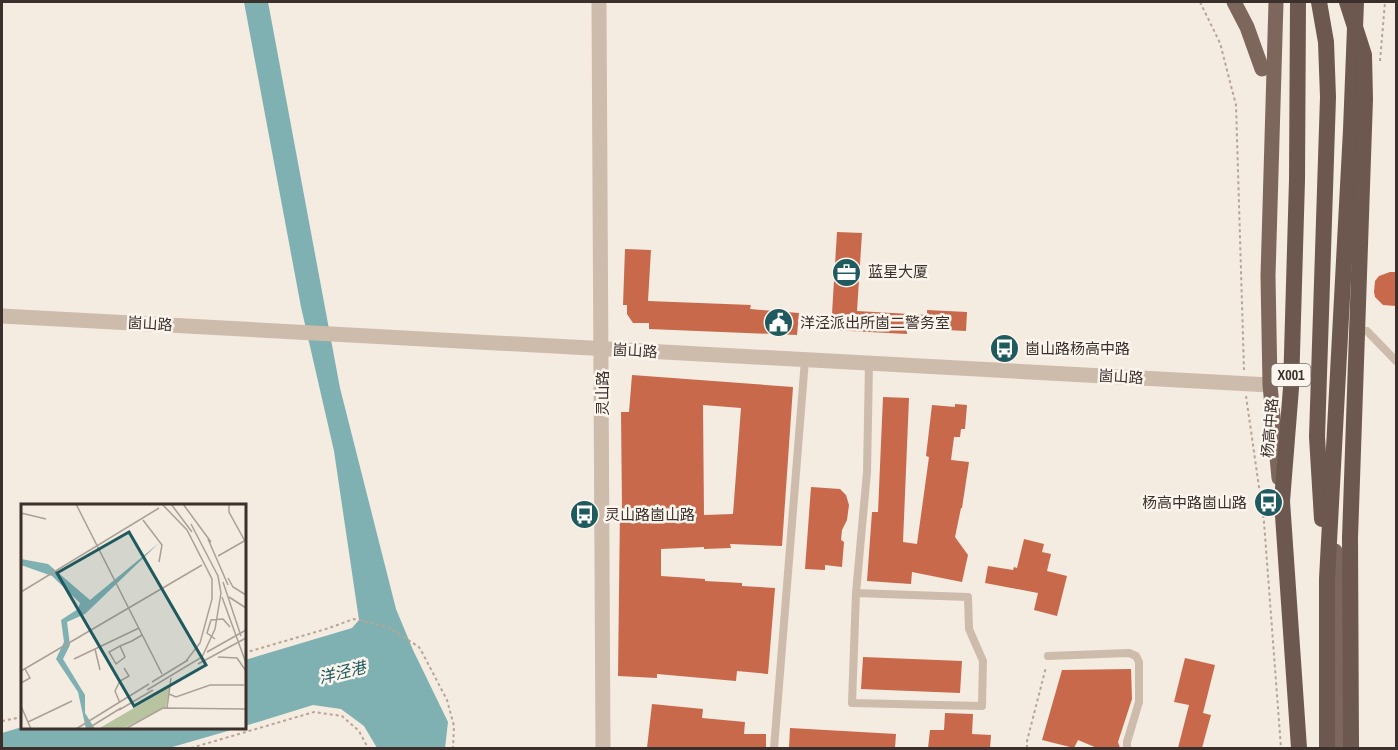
<svg xmlns="http://www.w3.org/2000/svg" width="1398" height="750" font-family="'Archivo Narrow','Noto Sans SC',sans-serif">
<style>
.water{fill:#7fb0b2}
.building{fill:#c8694b;fill-rule:evenodd}
.lines{fill:none;stroke-linecap:round;stroke-linejoin:round}
.path{stroke:#b9a596;stroke-width:2;stroke-dasharray:3 3;stroke-linecap:butt}
.service{stroke:#cdbbac;stroke-width:8}
.minor{stroke:#cdbbac;stroke-width:15}
.primary{stroke:#7d675c;stroke-width:15}
.trunk{stroke:#6c584f;stroke-width:16}
.primary-bridge{stroke:#7d675c;stroke-width:15}
.trunk-bridge{stroke:#6c584f;stroke-width:16}
.labels{text-anchor:middle;stroke-width:5;stroke-linejoin:round;paint-order:stroke}
.shield{fill:#fbf5ee;stroke:#756b66;stroke-width:1.5}
.shield-label{font-size:14px;font-weight:bold;fill:#3b302b}
.poi-label{font-size:15px;fill:#3b302b;stroke:#fbf5ee;text-anchor:start}
.street-label{font-size:15px;fill:#3b302b;stroke:#fbf5ee}
.water-label{font-size:16px;font-style:italic;fill:#1f5a5e;stroke:#fbf5ee}
.inset-road{fill:none;stroke:#aaa098;stroke-width:1.5}
.view{fill:#1f5a5e;fill-opacity:0.15;stroke:#1f5a5e;stroke-width:3}
.inset-edge{fill:none;stroke:#3b302b;stroke-width:3}
</style>
<rect width="100%" height="100%" fill="#f4ebe1"/>
<!-- water -->
<g class="water">
<polygon points="244,2 268,2 340,388 396,609 413,650 448,722 445,748 377,748 364,726 341,709 313,705 245,726 245,660 352,628 359,620 334,451 301,307"/>
<polygon points="22,727 22,728 238,728 169,748 2,748 2,733"/>
</g>
<!-- building -->
<g class="building">
<polygon points="837,232 862,233 857,311 927,315 927,310 967,312 966,331 907,328 907,334 831,330"/>
<polygon points="625,249 651,250 648,301 751,305 750,309 799,313 797,335 649,329 649,323 633,323 627,314 627,305 623,305"/>
<polygon points="1390,272 1396,272 1396,306 1383,305 1375,297 1374,292 1375,281 1379,276"/>
<path d="M632,375l161,12 -11,159 -52,-2 1,4 -27,1v-2l-43,2v27l44,3v2l37,2v3l33,2 -7,86 -31,-3 -1,10 -79,-7v4l-39,-2 2,-167h2l-1,-97h8zM703,405l38,3 -8,106 -29,1z"/>
<polygon points="883,397 909,398 903,542 917,544 929,457 926,456 932,405 955,407 955,404 967,405 965,429 961,429 960,437 954,437 951,460 969,462 962,508 961,508 955,537 968,555 962,582 912,572 911,584 867,581 872,512 878,512"/>
<polygon points="811,487 840,489 846,495 849,505 847,520 842,530 841,540 844,542 842,567 825,565 825,570 805,569"/>
<polygon points="1024,539 1044,544 1042,552 1051,554 1047,571 1067,576 1057,616 1034,610 1038,593 985,583 988,566 1013,570 1014,567 1017,568"/>
<polygon points="863,657 962,661 960,693 861,689"/>
<polygon points="1185,658 1215,665 1203,713 1211,715 1202,748 1178,748 1189,705 1174,702"/>
<polygon points="1131,669 1132,699 1118,742 1120,748 1097,748 1078,740 1074,748 1042,740 1062,670"/>
<polygon points="652,704 703,709 702,718 745,722 744,734 766,734 766,748 647,748"/>
<polygon points="945,713 973,714 972,734 991,735 990,748 928,748 930,730 944,730"/>
<polygon points="790,728 896,734 895,748 789,748"/>
</g>
<g class="lines">
<!-- path -->
<g class="path">
<polyline points="1200,2 1220,43 1236,105 1244,370"/>
<polyline points="1380,61 1385,2"/>
<polyline points="1246,396 1264,522 1281,748"/>
<polyline points="244,653 326,629 354,619 388,627 419,647 423,654 447,700 454,726 453,748"/>
<polyline points="2,721 22,717"/>
<polyline points="191,748 314,712 342,716 359,731 368,748"/>
<polyline points="1027,748 1027,741 1046,667"/>
</g>
<!-- service -->
<g class="service">
<polyline points="1357,332 1367,331 1396,361"/>
<polyline points="856,593 968,597 969,629 983,661 982,706 852,703 856,593 867,472 869,364"/>
<polyline points="1048,656 1129,653 1136,656 1139,662 1139,702 1127,742 1127,748"/>
<polyline points="774,748 805,360"/>
</g>
<!-- minor -->
<g class="minor">
<polyline points="599,2 603,748"/>
<polyline points="2,316 1270,385"/>
</g>
<!-- primary -->
<g class="primary">
<polyline points="1276,2 1268,276 1270,385 1279,478"/>
<polyline points="1335,551 1340,748"/>
</g>
<!-- trunk -->
<g class="trunk">
<polyline points="1298,2 1297,180 1291,388 1282,501 1299,748"/>
<polyline points="1319,2 1326,42 1328,97 1317,437 1322,519"/>
<polyline points="1350,538 1351,748"/>
<polyline points="1327,748 1327,579 1351,130 1356,2"/>
</g>
<!-- primary-bridge -->
<polyline class="primary-bridge" points="1234,2 1247,27 1262,69"/>
<!-- trunk-bridge -->
<polyline class="trunk-bridge" points="1347,2 1364,55 1365,99 1350,538"/>
</g>
<!-- icons -->
<defs>
<symbol id="office-disc" viewBox="-11 -11 22 22"><circle r="9.5" fill="#1f5a5e" stroke="#fbf5ee"/><path d="M-6-3h4V-5.5h4V-3h4V5H-6ZM-1-4.5V-3h2v-1.5ZM-6 0V1H6V0Z" fill="#fff"/></symbol>
<symbol id="civic-disc" viewBox="-11 -11 22 22"><circle r="9.5" fill="#1f5a5e" stroke="#fbf5ee"/><path d="M-.6-6.5H3V-4.5H.6V-3L4-1V1h2V6H-6V1h2V-1L-.6-3ZM-1.2 2.5V6h2.4V2.5Z" fill="#fff"/></symbol>
<symbol id="bus-disc" viewBox="-11 -11 22 22"><circle r="9.5" fill="#1f5a5e" stroke="#fbf5ee"/><path d="M-5-6H5V4H4V6H2V4H-2V6H-4V4H-5ZM-3.5-4V0h7V-4ZM-3.5 1.2v1.5H-2V1.2ZM2 1.2v1.5H3.5V1.2Z" fill="#fff"/></symbol>
</defs>
<g fill-rule="evenodd">
<use href="#office-disc" x="830" y="256" width="33" height="33"/>
<use href="#civic-disc" x="762" y="306" width="33" height="33"/>
<use href="#bus-disc" x="988" y="332" width="33" height="33"/>
<use href="#bus-disc" x="1252" y="486" width="33" height="33"/>
<use href="#bus-disc" x="568" y="498" width="33" height="33"/>
</g>
<g class="labels">
<!-- shield labels -->
<rect class="shield" x="1271.5" y="364" width="39" height="22" rx="4.5"/>
<g class="shield-label">
<text x="1291" y="380">X001</text>
</g>
<!-- poi labels -->
<g class="poi-label">
<text x="868" y="277">蓝星大厦</text>
<text x="800" y="328">洋泾派出所崮二警务室</text>
<text x="1025" y="354">崮山路杨高中路</text>
<text x="1247" y="508" text-anchor="end">杨高中路崮山路</text>
<text x="605" y="520">灵山路崮山路</text>
</g>
<!-- street labels -->
<g class="street-label">
<text transform="translate(150 324) rotate(3)" y="5">崮山路</text>
<text transform="translate(635 351) rotate(3)" y="5">崮山路</text>
<text transform="translate(1121 377) rotate(3)" y="5">崮山路</text>
<text transform="translate(603 393) rotate(-90)" y="5">灵山路</text>
<text transform="translate(1270 428) rotate(-85)" y="5">杨高中路</text>
</g>
<!-- water labels -->
<g class="water-label">
<text transform="translate(342 672) rotate(-14)" y="6">洋泾港</text>
</g>
</g>
<!-- overview -->
<g transform="translate(21 504)">
<rect width="225" height="225" fill="#f4ebe1"/>
<path d="M149,183l-4,20 -44,22h-24z" fill="#b8c4a0"/>
<path d="M138,39l-74,71 -18,8 3,23 -7,14 22,36v18l10,16h-9l-8,-37 -22,-33 8,-17 -3,-22 17,-11 2,-6 -28,-27 -31,-11v-6l27,5 42,36z" fill="#7fb0b2"/>
<path class="inset-road" d="M55,0l86,170M141,0l25,26 25,49v20l-12,44 -14,18M150,0l21,28M162,0l28,38M208,0v8l17,31M0,9l25,6M122,16l19,25 -3,17M187,35l20,46M197,52l28,-16M207,74l5,9 13,8M202,78l18,54M0,88l138,-84M201,93l24,66M208,93l17,11M194,135l-8,-6 4,-13 12,-1 7,8M99,142l5,11 -9,7 -7,-12 11,-6 12,-5 10,-6M74,145l5,21M186,148l39,-22M197,153l19,1 9,13M53,155l65,-31M177,160l48,-26M0,167l181,-106M131,178l36,-22M0,179l9,-5 -5,-9M126,186l55,-33 13,-28 6,-36 -3,-17 -27,-52M148,190l7,3 34,-12h34M99,199l-5,-12 5,-10 9,-5 -5,-8M0,202l10,23M146,204l4,-30M98,206l34,-20M7,218l44,-21M55,225l73,-45M66,225l34,-21M104,225l38,-21 83,1"/>
<path class="view" d="M108,28l77,133 -72,41 -77,-133z"/>
<rect width="225" height="225" class="inset-edge"/>
</g>
<!-- border -->
<rect width="1398" height="750" fill="none" stroke="#3b302b" stroke-width="6"/>
</svg>
